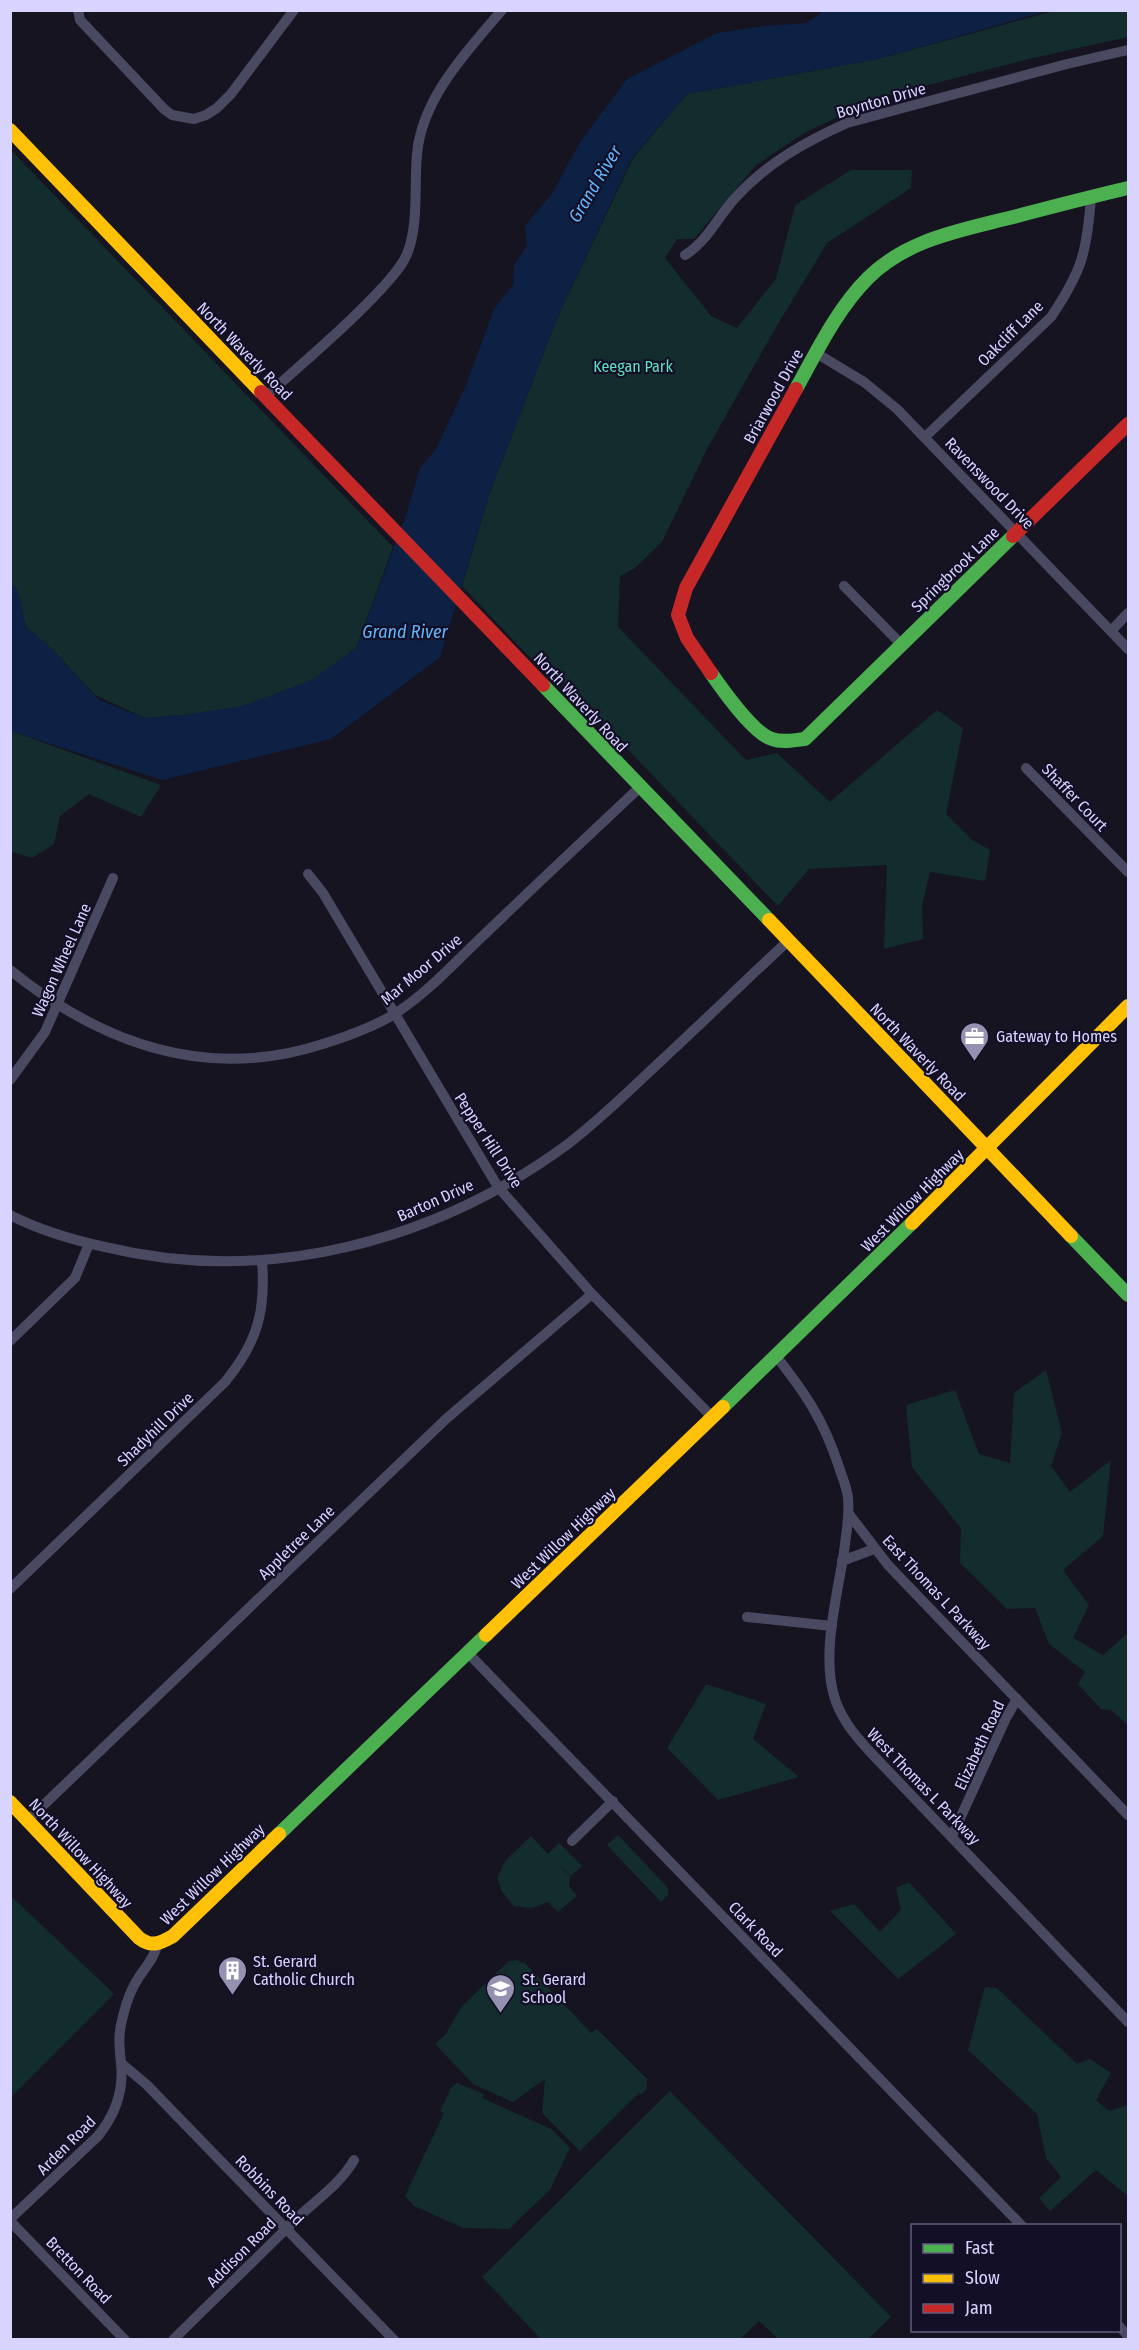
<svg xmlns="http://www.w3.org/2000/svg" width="1139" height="2350" font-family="'Fira Sans Condensed',sans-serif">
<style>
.green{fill:#132c2d}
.water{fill:#0d2144}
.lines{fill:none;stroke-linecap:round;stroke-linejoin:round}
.street{stroke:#4a4962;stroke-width:10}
.fast{stroke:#4caf50;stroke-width:14}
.slow{stroke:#ffc107;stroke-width:14}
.jam{stroke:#c62828;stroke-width:14}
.labels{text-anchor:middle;stroke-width:4.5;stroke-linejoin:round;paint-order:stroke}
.street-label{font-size:16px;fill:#d9d4ff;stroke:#130f26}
.park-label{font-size:16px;fill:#5fe0c0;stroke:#130f26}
.poi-label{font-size:16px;fill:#d9d4ff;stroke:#130f26;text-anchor:start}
.water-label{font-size:18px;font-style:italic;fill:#62b6ff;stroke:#130f26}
</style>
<rect width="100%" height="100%" fill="#161421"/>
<!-- green -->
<g class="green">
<polygon points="1054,11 1128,11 1128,37 1029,59 878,98 806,132 756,165 694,239 677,239 665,258 711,316 737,328 776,279 795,205 851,170 912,170 911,188 827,243 775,329 707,449 662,542 635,568 620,576 618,627 746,760 777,753 830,802 937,710 963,728 946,814 972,840 990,850 985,881 930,872 922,905 923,939 884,949 887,865 809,869 778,906 562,681 558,687 462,586 489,495 557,318 633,158 687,94 878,59"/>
<polygon points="10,149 393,547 356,648 312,681 243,706 184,715 145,718 95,695 52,649 26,627 17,589 10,583"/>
<polygon points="11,731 161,785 141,817 89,794 60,816 54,844 32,858 12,852"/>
<polygon points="1046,1370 1062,1433 1051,1466 1070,1492 1111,1460 1103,1536 1063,1570 1089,1605 1073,1638 1103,1655 1128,1633 1128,1725 1111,1710 1101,1709 1078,1684 1085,1672 1049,1644 1035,1608 1007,1609 960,1563 961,1528 912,1467 906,1405 955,1390 979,1454 1010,1463 1014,1393"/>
<polygon points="706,1684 766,1704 753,1739 799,1777 718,1800 667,1748"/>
<polygon points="618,1835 668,1888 668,1895 661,1902 607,1845"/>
<polygon points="531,1836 548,1854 559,1843 582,1866 571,1876 557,1863 570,1876 569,1886 577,1896 558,1912 548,1902 532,1908 514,1906 502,1892 497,1878 506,1860"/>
<polygon points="909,1882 956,1934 898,1979 830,1911 854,1904 880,1932 901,1910 896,1888"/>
<polygon points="11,1896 114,1994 11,2097 10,2097"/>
<path d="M518,1960l4,4 2,-2 67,71 6,-4 50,50c0,7 1,12 -6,15l-2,-1 -59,58 -38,-38 3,-34 -32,23 -40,-18 -38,-40 10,-9 17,-29 47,-45z"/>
<polygon points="985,1987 997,1988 1077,2064 1090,2059 1111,2073 1096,2100 1109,2111 1128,2105 1128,2196 1096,2170 1050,2211 1039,2198 1061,2177 1046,2158 1037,2114 968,2050"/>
<polygon points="457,2083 484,2094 482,2098 551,2129 570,2148 550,2190 509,2229 463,2228 414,2206 405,2196 444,2113 440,2111 451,2088"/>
<polygon points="670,2091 891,2317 868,2339 778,2339 759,2321 740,2339 541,2339 482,2277"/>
</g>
<!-- water -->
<polygon class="water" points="824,11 1047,11 878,59 687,94 632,158 557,318 489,495 440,657 331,739 162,780 11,731 10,583 17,589 26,627 52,649 99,700 145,718 184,715 243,706 312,680 356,648 405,518 420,468 436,449 467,383 494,309 513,285 514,265 527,246 525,226 552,194 580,142 627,79 717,33 764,26 806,23"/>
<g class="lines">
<!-- street -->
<g class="street">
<polyline points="78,10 80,20 164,109 172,115 194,119 206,115 217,108 231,94 294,10"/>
<path d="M685,255c23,-14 33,-39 51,-58 31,-34 69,-55 111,-74l220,-59 61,-14"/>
<polyline points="816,353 864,382 897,409 1128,649"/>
<path d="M266,396c40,-36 81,-70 117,-109 9,-10 19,-21 24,-33 12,-29 7,-69 10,-100 5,-56 50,-103 85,-144"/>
<path d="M925,437l126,-120c31,-46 36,-65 40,-120"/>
<polyline points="844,586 901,644"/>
<polyline points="1111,631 1128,613"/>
<polyline points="1026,768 1128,872"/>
<polyline points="308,874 323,893 498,1187 592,1294 712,1417"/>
<path d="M10,970c93,75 199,112 316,73 22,-7 47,-16 67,-28 35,-22 65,-56 95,-84 50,-48 101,-96 151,-143"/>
<polyline points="10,1080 45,1032 113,878"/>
<path d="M10,1215c29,15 63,25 95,32 162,39 330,-5 463,-103 34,-26 64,-56 95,-85 42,-39 83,-79 125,-118"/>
<polyline points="10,1341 75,1278 89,1244"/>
<path d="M776,1356c30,38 48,65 63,111 3,10 8,20 9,31 2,18 -2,36 -4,54 -7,45 -24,107 -8,150 8,21 22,37 37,53l255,267"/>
<polyline points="849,1514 888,1565 1128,1815"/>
<polyline points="842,1561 874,1549"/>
<path d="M10,1589l215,-207c32,-39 41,-70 37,-121"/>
<polyline points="747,1617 832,1626"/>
<polyline points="468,1653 1022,2226"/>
<polyline points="28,1820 446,1419 592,1294"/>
<polyline points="952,1836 1006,1718 1017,1699"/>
<polyline points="572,1841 613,1801"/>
<polyline points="121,2063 147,2085 394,2340"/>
<path d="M10,2219l88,-83c17,-21 26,-46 23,-73 -2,-18 -3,-29 2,-47 3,-13 8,-27 16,-39 7,-11 15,-18 18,-32"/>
<polyline points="10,2221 125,2340"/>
<polyline points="1120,2327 1128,2336"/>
<path d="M173,2340c40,-40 80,-78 120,-118 21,-21 46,-36 61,-62"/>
</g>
<!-- fast -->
<g class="fast">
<path d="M796,389c21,-38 41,-80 72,-111 39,-39 94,-48 145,-61 38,-10 77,-20 115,-29"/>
<path d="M711,673c11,16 43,61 61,66 10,4 22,1 33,0l208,-203"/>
<polyline points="543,685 769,920"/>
<polyline points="1071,1236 1128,1295"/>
<polyline points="723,1407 912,1223"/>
<polyline points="279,1834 486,1635"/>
</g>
<!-- slow -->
<g class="slow">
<polyline points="10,130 261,392"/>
<polyline points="769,920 1071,1236"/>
<polyline points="912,1223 1128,1006"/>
<polyline points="486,1635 723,1407"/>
<path d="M10,1802l129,136c13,10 21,5 34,-2l106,-102"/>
</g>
<!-- jam -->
<g class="jam">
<polyline points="261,392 543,685"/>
<polyline points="1013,536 1128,424"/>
<polyline points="711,673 687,638 678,615 686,588 796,389"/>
</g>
</g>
<!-- icons -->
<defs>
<symbol id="office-pin" viewBox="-11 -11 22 30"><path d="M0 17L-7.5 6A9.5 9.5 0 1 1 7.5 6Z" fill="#9591b1" stroke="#130f26"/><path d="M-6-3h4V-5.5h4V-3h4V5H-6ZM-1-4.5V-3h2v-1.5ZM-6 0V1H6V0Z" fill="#fff"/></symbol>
<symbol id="building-pin" viewBox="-11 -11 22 30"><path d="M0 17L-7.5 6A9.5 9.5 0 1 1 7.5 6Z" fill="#9591b1" stroke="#130f26"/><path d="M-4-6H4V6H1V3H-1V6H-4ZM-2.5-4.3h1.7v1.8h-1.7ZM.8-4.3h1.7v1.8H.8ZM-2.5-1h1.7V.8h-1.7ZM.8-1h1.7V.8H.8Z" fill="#fff"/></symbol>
<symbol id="school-pin" viewBox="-11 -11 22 30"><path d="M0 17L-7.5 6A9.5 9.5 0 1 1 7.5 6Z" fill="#9591b1" stroke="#130f26"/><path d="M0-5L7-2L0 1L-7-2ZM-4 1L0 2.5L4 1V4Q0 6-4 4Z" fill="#fff"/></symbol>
</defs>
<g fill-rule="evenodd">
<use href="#office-pin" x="958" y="1020" width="33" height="45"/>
<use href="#building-pin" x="216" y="1954" width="33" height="45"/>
<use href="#school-pin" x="484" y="1972" width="33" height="45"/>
</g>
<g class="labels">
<!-- street labels -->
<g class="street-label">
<text transform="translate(881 100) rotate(-16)" y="6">Boynton Drive</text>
<text transform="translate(1010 333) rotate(-45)" y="6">Oakcliff Lane</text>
<text transform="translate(245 351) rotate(46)" y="6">North Waverly Road</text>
<text transform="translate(773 396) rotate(-61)" y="6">Briarwood Drive</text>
<text transform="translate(990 483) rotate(46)" y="6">Ravenswood Drive</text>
<text transform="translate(955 569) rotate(-44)" y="6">Springbrook Lane</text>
<text transform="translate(581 702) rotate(47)" y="6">North Waverly Road</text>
<text transform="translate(1075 797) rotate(46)" y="6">Shaffer Court</text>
<text transform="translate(61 960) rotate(-66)" y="6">Wagon Wheel Lane</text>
<text transform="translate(421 969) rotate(-40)" y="6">Mar Moor Drive</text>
<text transform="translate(918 1052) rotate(46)" y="6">North Waverly Road</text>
<text transform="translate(489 1140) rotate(57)" y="6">Pepper Hill Drive</text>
<text transform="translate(435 1200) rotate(-24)" y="6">Barton Drive</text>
<text transform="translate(912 1200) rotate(-45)" y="6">West Willow Highway</text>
<text transform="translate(155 1429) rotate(-44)" y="6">Shadyhill Drive</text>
<text transform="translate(563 1538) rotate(-44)" y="6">West Willow Highway</text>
<text transform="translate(296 1542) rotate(-44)" y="6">Appletree Lane</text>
<text transform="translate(937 1592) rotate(47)" y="6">East Thomas L Parkway</text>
<text transform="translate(979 1745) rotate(-65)" y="6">Elizabeth Road</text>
<text transform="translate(924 1786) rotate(46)" y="6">West Thomas L Parkway</text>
<text transform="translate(81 1853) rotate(47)" y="6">North Willow Highway</text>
<text transform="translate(212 1874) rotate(-44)" y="6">West Willow Highway</text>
<text transform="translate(756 1929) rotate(46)" y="6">Clark Road</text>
<text transform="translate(66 2145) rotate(-45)" y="6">Arden Road</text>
<text transform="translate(270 2190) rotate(46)" y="6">Robbins Road</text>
<text transform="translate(241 2252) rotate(-45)" y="6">Addison Road</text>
<text transform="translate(79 2270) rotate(46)" y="6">Bretton Road</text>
</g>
<!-- park labels -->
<g class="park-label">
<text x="633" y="372">Keegan Park</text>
</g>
<!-- poi labels -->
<g class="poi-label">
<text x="996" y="1042">Gateway to Homes</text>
<text x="253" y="1967">St. Gerard<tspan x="253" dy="18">Catholic Church</tspan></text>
<text x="522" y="1985">St. Gerard<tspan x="522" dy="18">School</tspan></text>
</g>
<!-- water labels -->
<g class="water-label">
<text transform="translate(595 184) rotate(-59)" y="6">Grand River</text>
<text x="405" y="638">Grand River</text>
</g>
</g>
<!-- border -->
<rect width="1139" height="2350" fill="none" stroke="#d9d4ff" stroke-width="24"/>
<!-- legend -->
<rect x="911" y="2224" width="210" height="108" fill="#130f26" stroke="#625e7d" stroke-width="1.5"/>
<rect x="923" y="2244" width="30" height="9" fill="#4caf50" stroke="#625e7d" stroke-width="1.5"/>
<text x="965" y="2254" font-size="18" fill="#d9d4ff">Fast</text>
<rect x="923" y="2274" width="30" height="9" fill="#ffc107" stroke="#625e7d" stroke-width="1.5"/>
<text x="965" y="2284" font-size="18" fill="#d9d4ff">Slow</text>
<rect x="923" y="2304" width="30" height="9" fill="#c62828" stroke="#625e7d" stroke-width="1.5"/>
<text x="965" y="2314" font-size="18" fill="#d9d4ff">Jam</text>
</svg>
